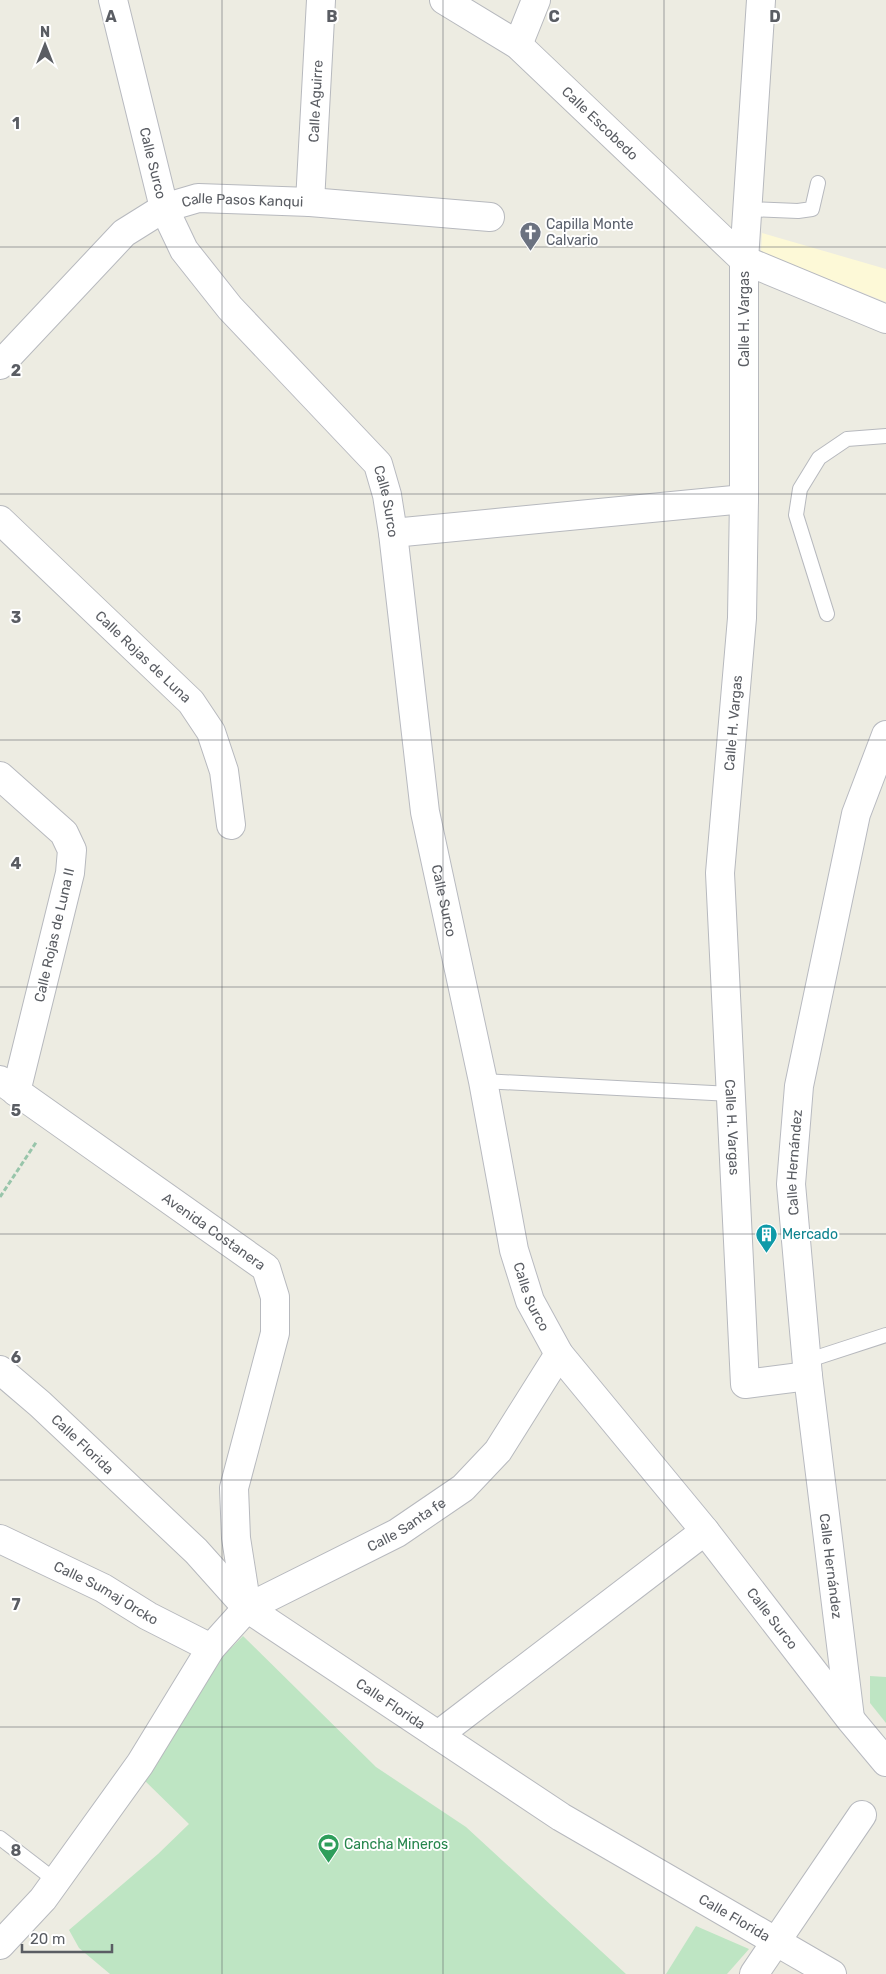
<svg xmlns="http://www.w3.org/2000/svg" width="886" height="1974" font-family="Rubik,sans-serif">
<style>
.commercial{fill:#fdf9d7}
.green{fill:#bee5c3}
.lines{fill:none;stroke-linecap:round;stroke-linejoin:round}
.lane-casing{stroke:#b7b9be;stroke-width:16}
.street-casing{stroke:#b7b9be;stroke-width:30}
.secondary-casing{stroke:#b8bac0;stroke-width:30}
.path{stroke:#98c5aa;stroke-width:3;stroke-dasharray:5 2.5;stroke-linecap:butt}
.lane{stroke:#fff;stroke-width:14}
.street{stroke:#fff;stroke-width:28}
.secondary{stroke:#fff;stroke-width:28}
.grid{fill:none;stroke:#5a5d63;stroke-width:1;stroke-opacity:0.55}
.labels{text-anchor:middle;stroke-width:4;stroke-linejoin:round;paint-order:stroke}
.street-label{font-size:14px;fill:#5a5d63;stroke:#fff}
.worship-label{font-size:14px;fill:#5b616d;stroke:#fff;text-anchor:start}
.culture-label{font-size:14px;fill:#0d838f;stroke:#fff;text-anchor:start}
.leisure-label{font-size:14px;fill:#27864d;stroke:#fff;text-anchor:start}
.grid-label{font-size:16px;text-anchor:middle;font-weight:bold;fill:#5a5d63;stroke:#fff;stroke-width:4;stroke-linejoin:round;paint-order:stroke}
</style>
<rect width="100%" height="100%" fill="#edece2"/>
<!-- commercial -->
<polygon class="commercial" points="762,233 886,269 886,302 761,252"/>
<!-- green -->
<g class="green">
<polygon points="243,1636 376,1767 466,1827 626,1974 110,1974 79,1948 69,1930 158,1854 189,1824 142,1778 211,1668"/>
<polygon points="870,1676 886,1677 886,1723 870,1703"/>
<polygon points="696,1926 749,1949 727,1974 666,1974"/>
</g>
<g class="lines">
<defs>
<g id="lane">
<polyline points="748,209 798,211 812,209 818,183"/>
<polyline points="827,614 796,515 800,489 819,458 847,439 886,436"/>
<polyline points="483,1081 731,1094"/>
<polyline points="806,1361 886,1335"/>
<polyline points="0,1838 56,1881"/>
</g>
<g id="street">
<path id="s1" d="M444,0l74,45 226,215 142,59"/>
<path id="s2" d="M761,0l-17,260v239l-2,119 -22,255 25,511 63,-8"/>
<polyline points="518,45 536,0"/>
<path id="s3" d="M310,202l11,-202"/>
<path id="s4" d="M0,365l124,-132 40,-25 34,-10 112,4 180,15"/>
<path id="s5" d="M0,520l191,182 20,30 13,39 7,54"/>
<polyline points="393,533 744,499"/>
<polyline points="0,776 64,833 72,850 70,873 16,1092"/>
<path id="s6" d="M0,1080l266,188 9,29v36l-41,155 2,50 11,70"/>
<path id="s7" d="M0,1370l40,34 156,147 51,57 314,209 271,157"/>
<path id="s8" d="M0,1539l103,49 45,28 63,32"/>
<polyline points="438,1735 705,1531"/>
<path id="s9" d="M0,1945l43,-46 97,-135 71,-116 36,-40 150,-75 66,-45 35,-37 61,-97"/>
<polyline points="754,1974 862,1815"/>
</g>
<g id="secondary">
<path id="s10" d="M113,0l51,208 20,42 46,58 148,156 9,31 6,38 32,279 58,269 31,169 16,51 29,53 146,177 145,188 36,43"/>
<path id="s11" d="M850,1718l-42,-342 -17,-192 8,-98 57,-272 30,-79"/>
</g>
</defs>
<!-- lane casing -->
<use href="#lane" class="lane-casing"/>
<!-- street casing -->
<use href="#street" class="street-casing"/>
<!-- secondary casing -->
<use href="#secondary" class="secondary-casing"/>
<!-- path -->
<polyline class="path" points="0,1197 37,1141"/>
<!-- lane -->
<use href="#lane" class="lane"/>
<!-- street -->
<use href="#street" class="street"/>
<!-- secondary -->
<use href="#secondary" class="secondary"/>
</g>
<!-- grid -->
<path class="grid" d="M222,0v1974M443,0v1974M664,0v1974M0,247h886M0,494h886M0,740h886M0,987h886M0,1234h886M0,1480h886M0,1727h886"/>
<!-- icons -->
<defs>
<symbol id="church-pin" viewBox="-11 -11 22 30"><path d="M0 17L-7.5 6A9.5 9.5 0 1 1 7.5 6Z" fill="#6b7280" stroke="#fff"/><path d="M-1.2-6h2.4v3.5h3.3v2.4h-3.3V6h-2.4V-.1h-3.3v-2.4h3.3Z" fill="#fff"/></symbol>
<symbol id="building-pin" viewBox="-11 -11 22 30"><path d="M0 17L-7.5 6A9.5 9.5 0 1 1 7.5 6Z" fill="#0f9aa8" stroke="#fff"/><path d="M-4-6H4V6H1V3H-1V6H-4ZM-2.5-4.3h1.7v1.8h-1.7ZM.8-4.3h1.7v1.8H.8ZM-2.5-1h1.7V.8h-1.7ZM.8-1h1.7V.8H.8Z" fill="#fff"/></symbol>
<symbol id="stadium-pin" viewBox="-11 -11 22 30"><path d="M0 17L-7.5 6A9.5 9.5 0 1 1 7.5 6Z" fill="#2e9e5b" stroke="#fff"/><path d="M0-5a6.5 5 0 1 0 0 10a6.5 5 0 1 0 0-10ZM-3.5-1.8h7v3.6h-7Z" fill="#fff"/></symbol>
</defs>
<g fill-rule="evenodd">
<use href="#church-pin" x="518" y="220" width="25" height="34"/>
<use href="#building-pin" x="754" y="1222" width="25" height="34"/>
<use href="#stadium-pin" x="316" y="1832" width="25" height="34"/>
</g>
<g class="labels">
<!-- street labels -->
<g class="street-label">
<text dy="5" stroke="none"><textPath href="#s3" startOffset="101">Calle Aguirre</textPath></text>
<text dy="5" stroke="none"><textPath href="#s1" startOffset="200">Calle Escobedo</textPath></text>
<text dy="5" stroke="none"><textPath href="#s10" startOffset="168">Calle Surco</textPath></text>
<text dy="5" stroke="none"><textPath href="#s4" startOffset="308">Calle Pasos Kanqui</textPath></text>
<text transform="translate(744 319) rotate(-90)" y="5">Calle H. Vargas</text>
<text dy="5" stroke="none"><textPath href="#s10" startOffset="588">Calle Surco</textPath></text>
<text dy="5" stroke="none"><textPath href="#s5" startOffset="198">Calle Rojas de Luna</textPath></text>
<text transform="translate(733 723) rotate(-85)" y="5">Calle H. Vargas</text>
<text dy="5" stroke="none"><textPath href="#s10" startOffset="992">Calle Surco</textPath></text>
<text transform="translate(54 935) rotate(-77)" y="5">Calle Rojas de Luna II</text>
<text dy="5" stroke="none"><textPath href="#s2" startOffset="1129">Calle H. Vargas</textPath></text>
<text dy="5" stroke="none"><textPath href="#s11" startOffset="559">Calle Hernández</textPath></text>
<text dy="5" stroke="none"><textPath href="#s6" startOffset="262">Avenida Costanera</textPath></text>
<text dy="5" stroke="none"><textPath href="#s10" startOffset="1398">Calle Surco</textPath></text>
<text dy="5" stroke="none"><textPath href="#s7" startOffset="111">Calle Florida</textPath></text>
<text dy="5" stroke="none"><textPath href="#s9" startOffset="599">Calle Santa fe</textPath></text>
<text transform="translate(831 1566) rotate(83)" y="5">Calle Hernández</text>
<text dy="5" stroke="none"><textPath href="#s8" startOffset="119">Calle Sumaj Orcko</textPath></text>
<text dy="5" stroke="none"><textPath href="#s10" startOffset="1802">Calle Surco</textPath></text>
<text dy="5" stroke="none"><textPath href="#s7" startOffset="516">Calle Florida</textPath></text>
<text dy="5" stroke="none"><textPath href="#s7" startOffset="921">Calle Florida</textPath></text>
</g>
<!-- worship labels -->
<g class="worship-label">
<text x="546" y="229">Capilla Monte<tspan x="546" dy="16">Calvario</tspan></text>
</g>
<!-- culture labels -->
<g class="culture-label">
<text x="782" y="1239">Mercado</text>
</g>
<!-- leisure labels -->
<g class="leisure-label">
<text x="344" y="1849">Cancha Mineros</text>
</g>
</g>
<g class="grid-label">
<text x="111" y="22">A</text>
<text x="332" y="22">B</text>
<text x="554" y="22">C</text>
<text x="775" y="22">D</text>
<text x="16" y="129">1</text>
<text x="16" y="376">2</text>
<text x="16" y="623">3</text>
<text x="16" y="869">4</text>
<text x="16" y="1116">5</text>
<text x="16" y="1363">6</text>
<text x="16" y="1610">7</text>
<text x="16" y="1856">8</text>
</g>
<!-- north arrow -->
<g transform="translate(45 45)" stroke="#ffffff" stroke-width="4" paint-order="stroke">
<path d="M0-4L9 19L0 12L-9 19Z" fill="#5a5d63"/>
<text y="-8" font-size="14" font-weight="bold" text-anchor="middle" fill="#5a5d63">N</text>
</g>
<!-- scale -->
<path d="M22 1944v8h90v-8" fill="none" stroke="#5a5d63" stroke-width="2.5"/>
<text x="30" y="1944" font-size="15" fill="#5a5d63" stroke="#ffffff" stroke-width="4" paint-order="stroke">20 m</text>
</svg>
